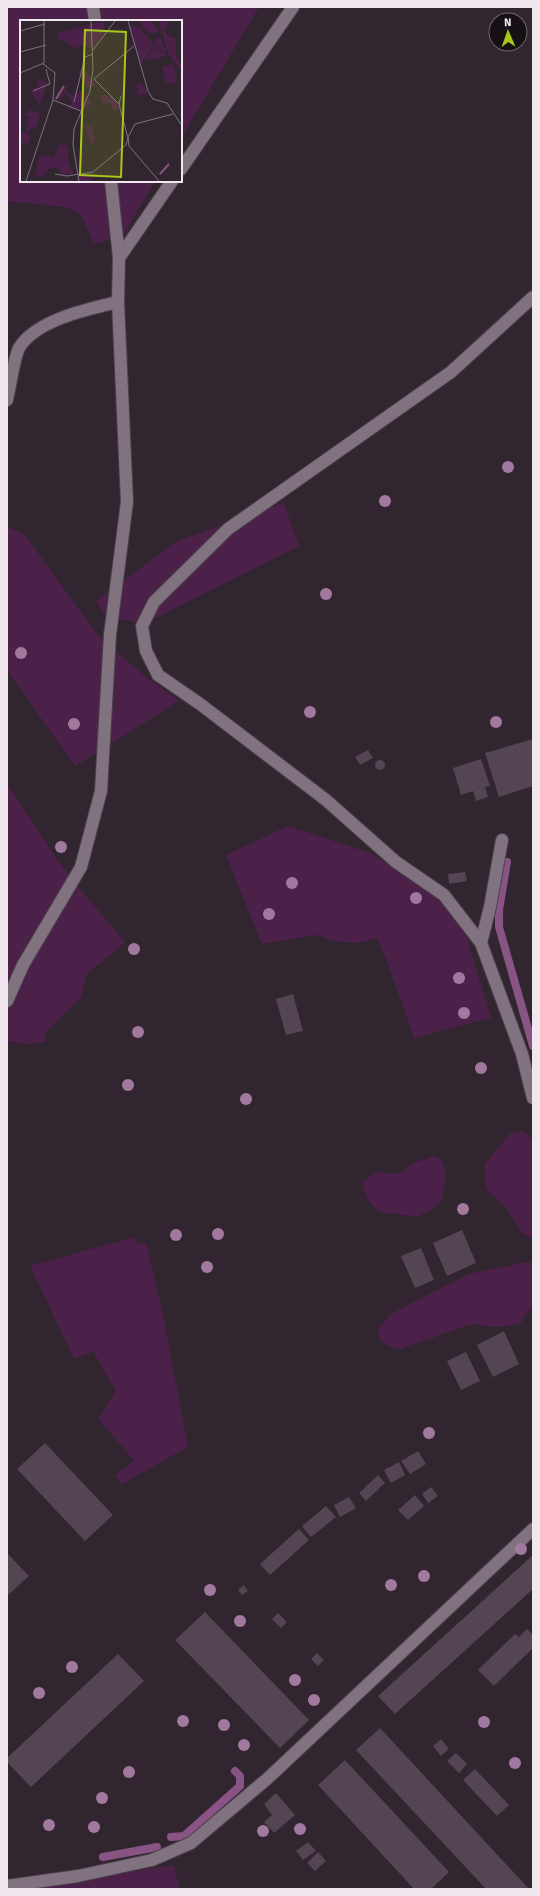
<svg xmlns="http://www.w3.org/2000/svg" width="540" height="1896" font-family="'Fira Sans',sans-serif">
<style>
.green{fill:#4c2149}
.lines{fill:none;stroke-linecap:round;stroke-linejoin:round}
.stream{stroke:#895384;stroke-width:8}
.building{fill:#534551}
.lane-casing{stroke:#4d424c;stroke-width:14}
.street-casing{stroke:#4d424c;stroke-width:14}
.lane{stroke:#81727f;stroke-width:12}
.street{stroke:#81727f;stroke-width:12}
.tree{fill:#a2799e}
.inset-river{fill:none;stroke:#895384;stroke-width:2}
.inset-road{fill:none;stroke:#7d737c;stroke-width:1}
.view{fill:#a9c71a;fill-opacity:0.15;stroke:#a9c71a;stroke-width:2}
.inset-edge{fill:none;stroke:#f0e7ef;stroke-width:2}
</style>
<rect width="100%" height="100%" fill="#312530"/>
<!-- green -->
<g class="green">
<polygon points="7,7 259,7 181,138 181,21 21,21 21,181 155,181 123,235 94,244 81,215 66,207 7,201"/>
<polygon points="284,503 299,546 144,624 105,616 96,601 177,541"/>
<polygon points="7,527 25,535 99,637 146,677 179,701 75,766 7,670"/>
<polygon points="7,784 57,859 85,895 125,942 86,975 81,998 46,1032 45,1042 27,1044 7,1041"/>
<polygon points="288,826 370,853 445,901 466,935 491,1018 414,1038 385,956 377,938 357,943 333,941 317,935 262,944 226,855"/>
<polygon points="523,1131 533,1140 533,1239 521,1232 507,1209 486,1189 484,1165 510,1134"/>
<polygon points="435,1156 442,1161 446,1173 442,1199 432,1209 418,1217 379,1212 367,1199 362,1183 374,1172 399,1174 413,1163"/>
<polygon points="134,1237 137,1244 146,1242 162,1310 188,1447 122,1484 115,1476 134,1460 98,1419 116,1391 93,1351 74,1359 30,1266"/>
<polygon points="527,1262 533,1263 533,1304 520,1324 496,1327 473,1324 397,1350 379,1340 378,1329 392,1313 469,1274"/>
<polygon points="173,1865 180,1889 25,1889"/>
</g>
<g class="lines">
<!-- stream -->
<g class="stream">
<polyline points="507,862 499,910 499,927 533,1046"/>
<polyline points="171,1837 184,1836 240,1786 240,1776 235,1771"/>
<polyline points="103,1857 157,1847"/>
</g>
</g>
<!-- building -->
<g class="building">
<polygon points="533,739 533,786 499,797 485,753"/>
<polygon points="368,750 373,758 360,765 355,757"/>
<polygon points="481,759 490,786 485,787 488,797 476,801 473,791 461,795 453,768"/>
<circle cx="380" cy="765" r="5"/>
<polygon points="465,872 467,881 449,884 448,874"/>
<polygon points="293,994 303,1031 286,1035 276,999"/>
<polygon points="462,1230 476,1263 447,1276 433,1243"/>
<polygon points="421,1248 434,1280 415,1288 401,1256"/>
<polygon points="504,1331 519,1364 493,1377 477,1345"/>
<polygon points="466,1352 480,1381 461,1390 447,1361"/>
<polygon points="45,1443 113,1515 85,1541 17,1469"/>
<polygon points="418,1451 426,1464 410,1474 401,1461"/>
<polygon points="399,1462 405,1475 391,1483 384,1470"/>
<polygon points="378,1475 385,1483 366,1501 359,1493"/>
<polygon points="431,1487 438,1496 428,1503 422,1494"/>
<polygon points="415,1495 424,1506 408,1520 398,1510"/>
<polygon points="349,1497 356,1508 340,1517 334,1505"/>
<polygon points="326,1506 336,1517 311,1537 302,1526"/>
<polygon points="299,1529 309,1540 270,1575 260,1564"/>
<polygon points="7,1553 29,1576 7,1596"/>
<polygon points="533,1555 533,1589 395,1714 378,1696"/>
<polygon points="244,1585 248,1591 242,1595 238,1590"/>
<polygon points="205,1612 309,1720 280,1748 175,1640"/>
<polygon points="278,1613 287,1622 281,1628 272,1619"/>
<polygon points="527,1629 533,1635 533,1648 494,1686 478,1670 515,1634 519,1637"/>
<polygon points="317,1653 324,1660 318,1666 311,1659"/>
<polygon points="118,1654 144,1681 31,1787 7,1762 7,1758"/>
<polygon points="380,1728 529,1889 486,1889 356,1750"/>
<polygon points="441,1739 449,1749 441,1756 433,1746"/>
<polygon points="456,1753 467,1764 459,1773 447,1761"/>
<polygon points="345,1760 449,1872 431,1889 414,1889 318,1785"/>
<polygon points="475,1769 509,1805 497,1816 463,1780"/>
<polygon points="276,1793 295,1815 274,1833 264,1822 272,1815 264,1804"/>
<polygon points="308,1842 316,1851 303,1860 296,1851"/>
<polygon points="318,1852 326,1861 315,1871 307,1863"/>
</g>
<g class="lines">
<defs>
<polyline id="lane" points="7,1886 78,1876 152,1860 191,1843 267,1779 533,1529"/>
<g id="street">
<polyline points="93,7 95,21"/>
<polyline points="181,169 293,7"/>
<polyline points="119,258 172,181"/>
<path d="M7,400c3,-13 7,-42 12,-52 17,-28 69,-39 99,-46"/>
<polyline points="502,840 490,907 481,943 522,1054 533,1098"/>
<polyline points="481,943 444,895 396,862 326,800 200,704 158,675 146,651 142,626 154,602 228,529 451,372 533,297"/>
<polyline points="7,1001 23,965 81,867 101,791 110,635 127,502 118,302 119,258 111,181"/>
</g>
</defs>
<!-- lane casing -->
<use href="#lane" class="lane-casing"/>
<!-- street casing -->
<use href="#street" class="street-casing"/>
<!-- lane -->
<use href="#lane" class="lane"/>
<!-- street -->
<use href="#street" class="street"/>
</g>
<!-- trees -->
<g class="tree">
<circle cx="508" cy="467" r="6"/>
<circle cx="385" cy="501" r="6"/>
<circle cx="326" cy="594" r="6"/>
<circle cx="21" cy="653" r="6"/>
<circle cx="310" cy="712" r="6"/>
<circle cx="496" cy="722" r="6"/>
<circle cx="74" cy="724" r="6"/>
<circle cx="61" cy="847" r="6"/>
<circle cx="292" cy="883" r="6"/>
<circle cx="416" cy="898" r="6"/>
<circle cx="269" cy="914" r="6"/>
<circle cx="134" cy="949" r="6"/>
<circle cx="459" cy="978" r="6"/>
<circle cx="464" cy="1013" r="6"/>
<circle cx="138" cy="1032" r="6"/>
<circle cx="481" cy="1068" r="6"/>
<circle cx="128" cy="1085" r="6"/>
<circle cx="246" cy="1099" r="6"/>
<circle cx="463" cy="1209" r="6"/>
<circle cx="218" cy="1234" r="6"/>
<circle cx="176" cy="1235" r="6"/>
<circle cx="207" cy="1267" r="6"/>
<circle cx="429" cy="1433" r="6"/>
<circle cx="521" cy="1549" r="6"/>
<circle cx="424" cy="1576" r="6"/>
<circle cx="391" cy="1585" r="6"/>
<circle cx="210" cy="1590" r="6"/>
<circle cx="240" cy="1621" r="6"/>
<circle cx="72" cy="1667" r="6"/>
<circle cx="295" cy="1680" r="6"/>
<circle cx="39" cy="1693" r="6"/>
<circle cx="314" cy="1700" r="6"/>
<circle cx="183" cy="1721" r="6"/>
<circle cx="484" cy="1722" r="6"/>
<circle cx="224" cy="1725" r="6"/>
<circle cx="244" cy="1745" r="6"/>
<circle cx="515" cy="1763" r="6"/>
<circle cx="129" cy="1772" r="6"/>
<circle cx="102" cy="1798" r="6"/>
<circle cx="49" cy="1825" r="6"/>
<circle cx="94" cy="1827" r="6"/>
<circle cx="300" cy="1829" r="6"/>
<circle cx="263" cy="1831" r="6"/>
</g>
<!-- overview -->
<g transform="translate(20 20)">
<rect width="162" height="162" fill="#312530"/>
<path d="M84,1l1,10 -12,18 -9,-3 -11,2 -9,-8 -6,1 -1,-8zM120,1h12l3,6 4,1 -1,4 -5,2 -10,-5zM139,1h6l4,3 -5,6 4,6 8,3v17l6,10v6l-14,-19zM110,5l10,3 14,17 -14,20zM138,16l4,4 5,14 -13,-9zM134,26l13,10 -23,5 9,-12zM153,44l5,17 -10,3 -3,-2 -3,-15zM62,50l3,1 11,13 -8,5 -10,-16zM57,54l-12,17 7,5 11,-6 9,13 -7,7 -11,-2 -8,4 6,-10 -8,-10 -6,11 1,-7zM17,59l11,4 -9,21 -9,-14 9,-3zM120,62l4,3 3,8 -7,2 -5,-3 4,-2 -3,-4zM84,74l12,6 3,9 -6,2 -2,-8h-9l-2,-7zM10,90l8,2 2,5 -5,12 -4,-1 -2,4h-3l3,-16h-7zM72,106l3,15 -5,3v-7l-6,-10zM-0.5 118a5.5 5.5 0 1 1 11 0a5.5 5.5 0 1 1-11 0ZM45,124l3,4v15l6,11 -12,1 -4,-7 -8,-1 -7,9 -8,1 4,-20 7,-2 8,3 5,-12zM73,153l-1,8h-16l1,-6z" fill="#4c2149"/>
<path class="inset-river" d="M36,79l8,-13M140,154l9,-10"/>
<path class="inset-road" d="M108,1l20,70 5,8 14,4 15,23M0,11l25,-7M73,30l22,-29M0,32l26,-7M23,44l12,9 -2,27M0,53l24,-10v-42M13,71l17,-7 -4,-15M54,82l11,-45 8,-3M99,84l-25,-25 40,-33M35,154l12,2 26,-4 33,-27 2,-7 -9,-34 2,-8M6,161l27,-81 28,11M59,161l-6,-36 1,-16 16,-38 3,-22 -2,-48M139,161l-30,-35 -1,-9 7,-13 38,-10"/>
<path class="view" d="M65,10l41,2 -5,145 -41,-2z"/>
<rect width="162" height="162" class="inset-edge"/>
</g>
<!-- border -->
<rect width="540" height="1896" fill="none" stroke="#f0e7ef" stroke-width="16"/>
<!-- north arrow -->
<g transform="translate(508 32) rotate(358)"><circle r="19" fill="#161015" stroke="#6d666c"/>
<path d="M0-3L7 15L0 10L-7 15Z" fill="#a9c71a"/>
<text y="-6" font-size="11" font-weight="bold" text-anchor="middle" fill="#f0e7ef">N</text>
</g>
</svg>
